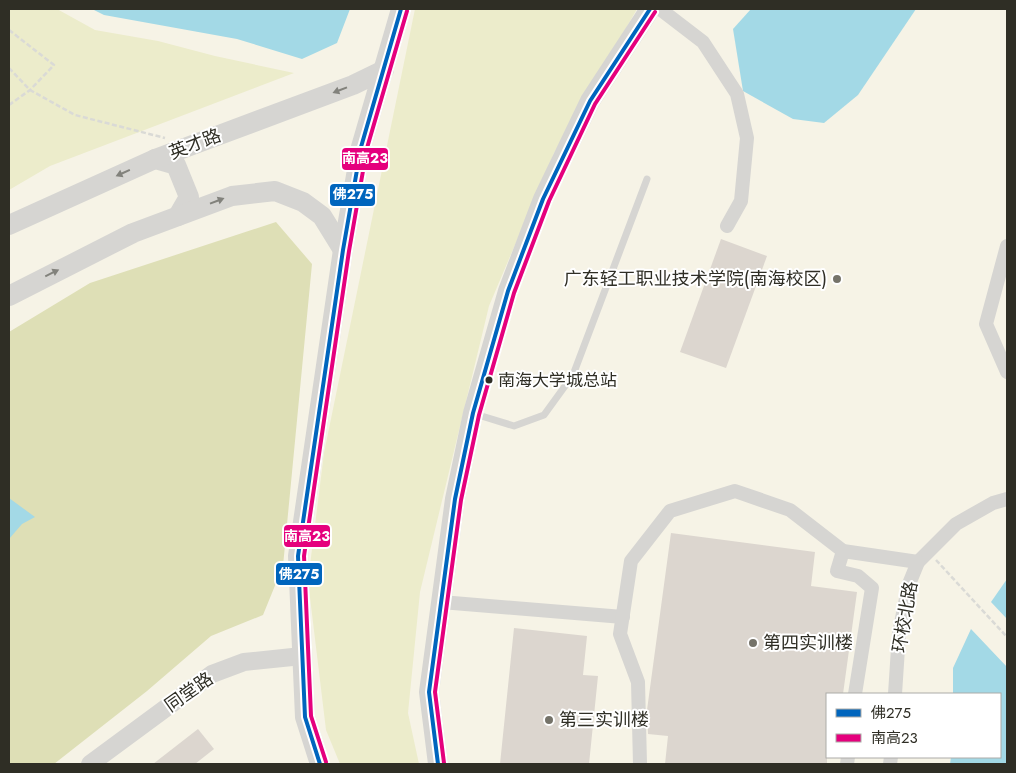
<svg xmlns="http://www.w3.org/2000/svg" width="1016" height="773" font-family="Jost,'Noto Sans SC',sans-serif">
<style>
.green{fill:#ececcb}
.forest{fill:#dedfb6}
.water{fill:#a3d9e6}
.building{fill:#dcd6cf}
.lines{fill:none;stroke-linecap:round;stroke-linejoin:round}
.path{stroke:#dadad6;stroke-width:2.5;stroke-dasharray:5 2.5;stroke-linecap:butt}
.service{stroke:#d6d5d2;stroke-width:7}
.minor{stroke:#d6d5d2;stroke-width:14}
.tertiary{stroke:#d6d5d2;stroke-width:18}
.secondary{stroke:#d6d5d2;stroke-width:20}
.bus-1-casing{stroke:#fff;stroke-width:8}
.bus-2-casing{stroke:#fff;stroke-width:8}
.bus-1{stroke:#0065bd;stroke-width:4}
.bus-2{stroke:#e5007d;stroke-width:4}
.oneway{fill:#82827c}
.poi-dot{fill:#757369;stroke:#fff;stroke-width:2}
.bus-dot{fill:#2f2e25;stroke:#fff;stroke-width:2}
.labels{text-anchor:middle;stroke-width:4;stroke-linejoin:round;paint-order:stroke}
.bus-label{font-size:17px;fill:#2f2e25;stroke:#fff;text-anchor:start}
.street-label{font-size:18px;fill:#2f2e25;stroke:#fff}
.poi-label{font-size:18px;fill:#2f2e25;stroke:#fff;text-anchor:start}
.line-badge{stroke:#fff;stroke-width:2}
.badge-label{font-size:14px;text-anchor:middle;font-weight:bold;fill:#fff}
</style>
<rect width="100%" height="100%" fill="#f6f3e6"/>
<!-- green -->
<g class="green">
<polygon points="9,9 57,9 95,30 158,41 215,56 294,73 50,166 9,190"/>
<polygon points="415,9 637,9 554,153 489,306 420,592 408,713 419,764 340,764 326,730 308,581 324,453"/>
</g>
<!-- forest -->
<polygon class="forest" points="276,222 312,264 283,566 263,615 211,636 147,691 54,764 9,764 9,332 90,283"/>
<!-- water -->
<g class="water">
<polygon points="92,9 350,9 337,43 302,59 237,39 104,15"/>
<polygon points="751,9 916,9 858,95 824,123 793,119 743,91 733,29"/>
<polygon points="9,498 35,517 22,524 9,539"/>
<polygon points="1007,579 1007,619 991,602"/>
<polygon points="971,629 1007,667 1007,759 1006,764 950,764 951,757 1000,757 1000,694 953,694 953,668"/>
</g>
<!-- building -->
<g class="building">
<polygon points="721,239 767,256 726,368 680,352"/>
<polygon points="671,533 815,552 811,586 857,592 843,694 827,694 827,764 665,764 668,736 648,734 647,710"/>
<polygon points="514,628 587,636 583,675 598,676 589,764 500,764"/>
<polygon points="198,729 214,749 195,764 153,764"/>
</g>
<g class="lines">
<!-- path -->
<g class="path">
<polyline points="9,30 54,65 30,90 9,105"/>
<polyline points="9,68 30,90 75,115 165,138"/>
<polyline points="936,560 1007,637"/>
</g>
<!-- service -->
<polyline class="service" points="475,414 514,426 544,415 573,375 647,179"/>
<!-- minor -->
<g class="minor">
<polyline points="660,9 703,42 737,94 747,138 741,201 727,226"/>
<polyline points="1007,246 986,324 1007,372"/>
<polyline points="843,551 837,571 858,576 872,588 855,694"/>
<polyline points="441,602 623,617"/>
<polyline points="895,694 899,633 909,584 918,562 956,524 993,503 1007,499"/>
<polyline points="640,764 638,682 620,634 631,561 670,511 735,491 790,510 843,551 918,562"/>
<polyline points="847,764 848,757"/>
<polyline points="890,764 891,757"/>
</g>
<!-- tertiary -->
<polyline class="tertiary" points="90,764 212,674 244,662 302,656"/>
<!-- secondary -->
<g class="secondary">
<polyline points="155,159 176,165 189,197 178,216"/>
<polyline points="9,225 155,159 353,85 384,70"/>
<polyline points="9,296 133,233 232,196 275,191 303,202 322,216 343,250"/>
<polyline points="320,764 305,717 298,556 343,250 361,147 401,9"/>
<polyline points="438,764 429,692 455,499 473,413 508,291 543,199 590,101 650,9"/>
</g>
<defs>
<g id="bus-1">
<polyline points="320,764 305,717 298,556 343,250 361,147 401,9"/>
<polyline points="438,764 429,692 455,499 473,413 508,291 543,199 590,101 650,9"/>
</g>
<g id="bus-2">
<polyline points="326,762 311,716 304,556 349,251 367,148 407,11"/>
<polyline points="444,763 435,692 461,500 479,415 514,293 549,201 595,104 655,12"/>
</g>
</defs>
<!-- bus-1 casing -->
<use href="#bus-1" class="bus-1-casing"/>
<!-- bus-2 casing -->
<use href="#bus-2" class="bus-2-casing"/>
<!-- bus-1 -->
<use href="#bus-1" class="bus-1"/>
<!-- bus-2 -->
<use href="#bus-2" class="bus-2"/>
</g>
<!-- one-way arrows -->
<defs><path id="oneway-solid" d="M-6-.8H1V-3.2L6.5 0L1 3.2V.8H-6Z" transform="scale(1.25)"/></defs>
<g class="oneway">
<use href="#oneway-solid" transform="translate(340 90) rotate(159)"/>
<use href="#oneway-solid" transform="translate(123 173) rotate(156)"/>
<use href="#oneway-solid" transform="translate(217 201) rotate(-21)"/>
<use href="#oneway-solid" transform="translate(52 273) rotate(-26)"/>
</g>
<!-- markers -->
<g class="poi-dot">
<circle cx="837" cy="279" r="5"/>
<circle cx="753" cy="643" r="5"/>
<circle cx="549" cy="720" r="5"/>
</g>
<circle class="bus-dot" cx="489" cy="380" r="4.5"/>
<g class="labels">
<!-- bus labels -->
<g class="bus-label">
<text x="498" y="386">南海大学城总站</text>
</g>
<!-- street labels -->
<g class="street-label">
<text transform="translate(195 144) rotate(-21)" y="6">英才路</text>
<text transform="translate(905 617) rotate(-80)" y="6">环校北路</text>
<text transform="translate(189 692) rotate(-35)" y="6">同堂路</text>
</g>
<!-- poi labels -->
<g class="poi-label">
<text x="827" y="285" text-anchor="end">广东轻工职业技术学院(南海校区)</text>
<text x="763" y="649">第四实训楼</text>
<text x="559" y="726">第三实训楼</text>
</g>
</g>
<g class="line-badge">
<rect x="341" y="147" width="48" height="24" rx="5" fill="#e5007d"/>
<rect x="329" y="183" width="47" height="24" rx="5" fill="#0065bd"/>
<rect x="283" y="524" width="48" height="24" rx="5" fill="#e5007d"/>
<rect x="275" y="562" width="48" height="24" rx="5" fill="#0065bd"/>
</g>
<g class="badge-label">
<text x="365" y="163">南高23</text>
<text x="353" y="199">佛275</text>
<text x="307" y="541">南高23</text>
<text x="299" y="579">佛275</text>
</g>
<!-- border -->
<rect width="1016" height="773" fill="none" stroke="#2f2e25" stroke-width="20"/>
<!-- legend -->
<rect x="826" y="693" width="175" height="65" fill="#ffffff" stroke="#acaba8"/>
<rect x="836" y="709" width="25" height="8" fill="#0065bd" stroke="#acaba8"/>
<text x="871" y="718" font-size="15" fill="#2f2e25">佛275</text>
<rect x="836" y="734" width="25" height="8" fill="#e5007d" stroke="#acaba8"/>
<text x="871" y="743" font-size="15" fill="#2f2e25">南高23</text>
</svg>
